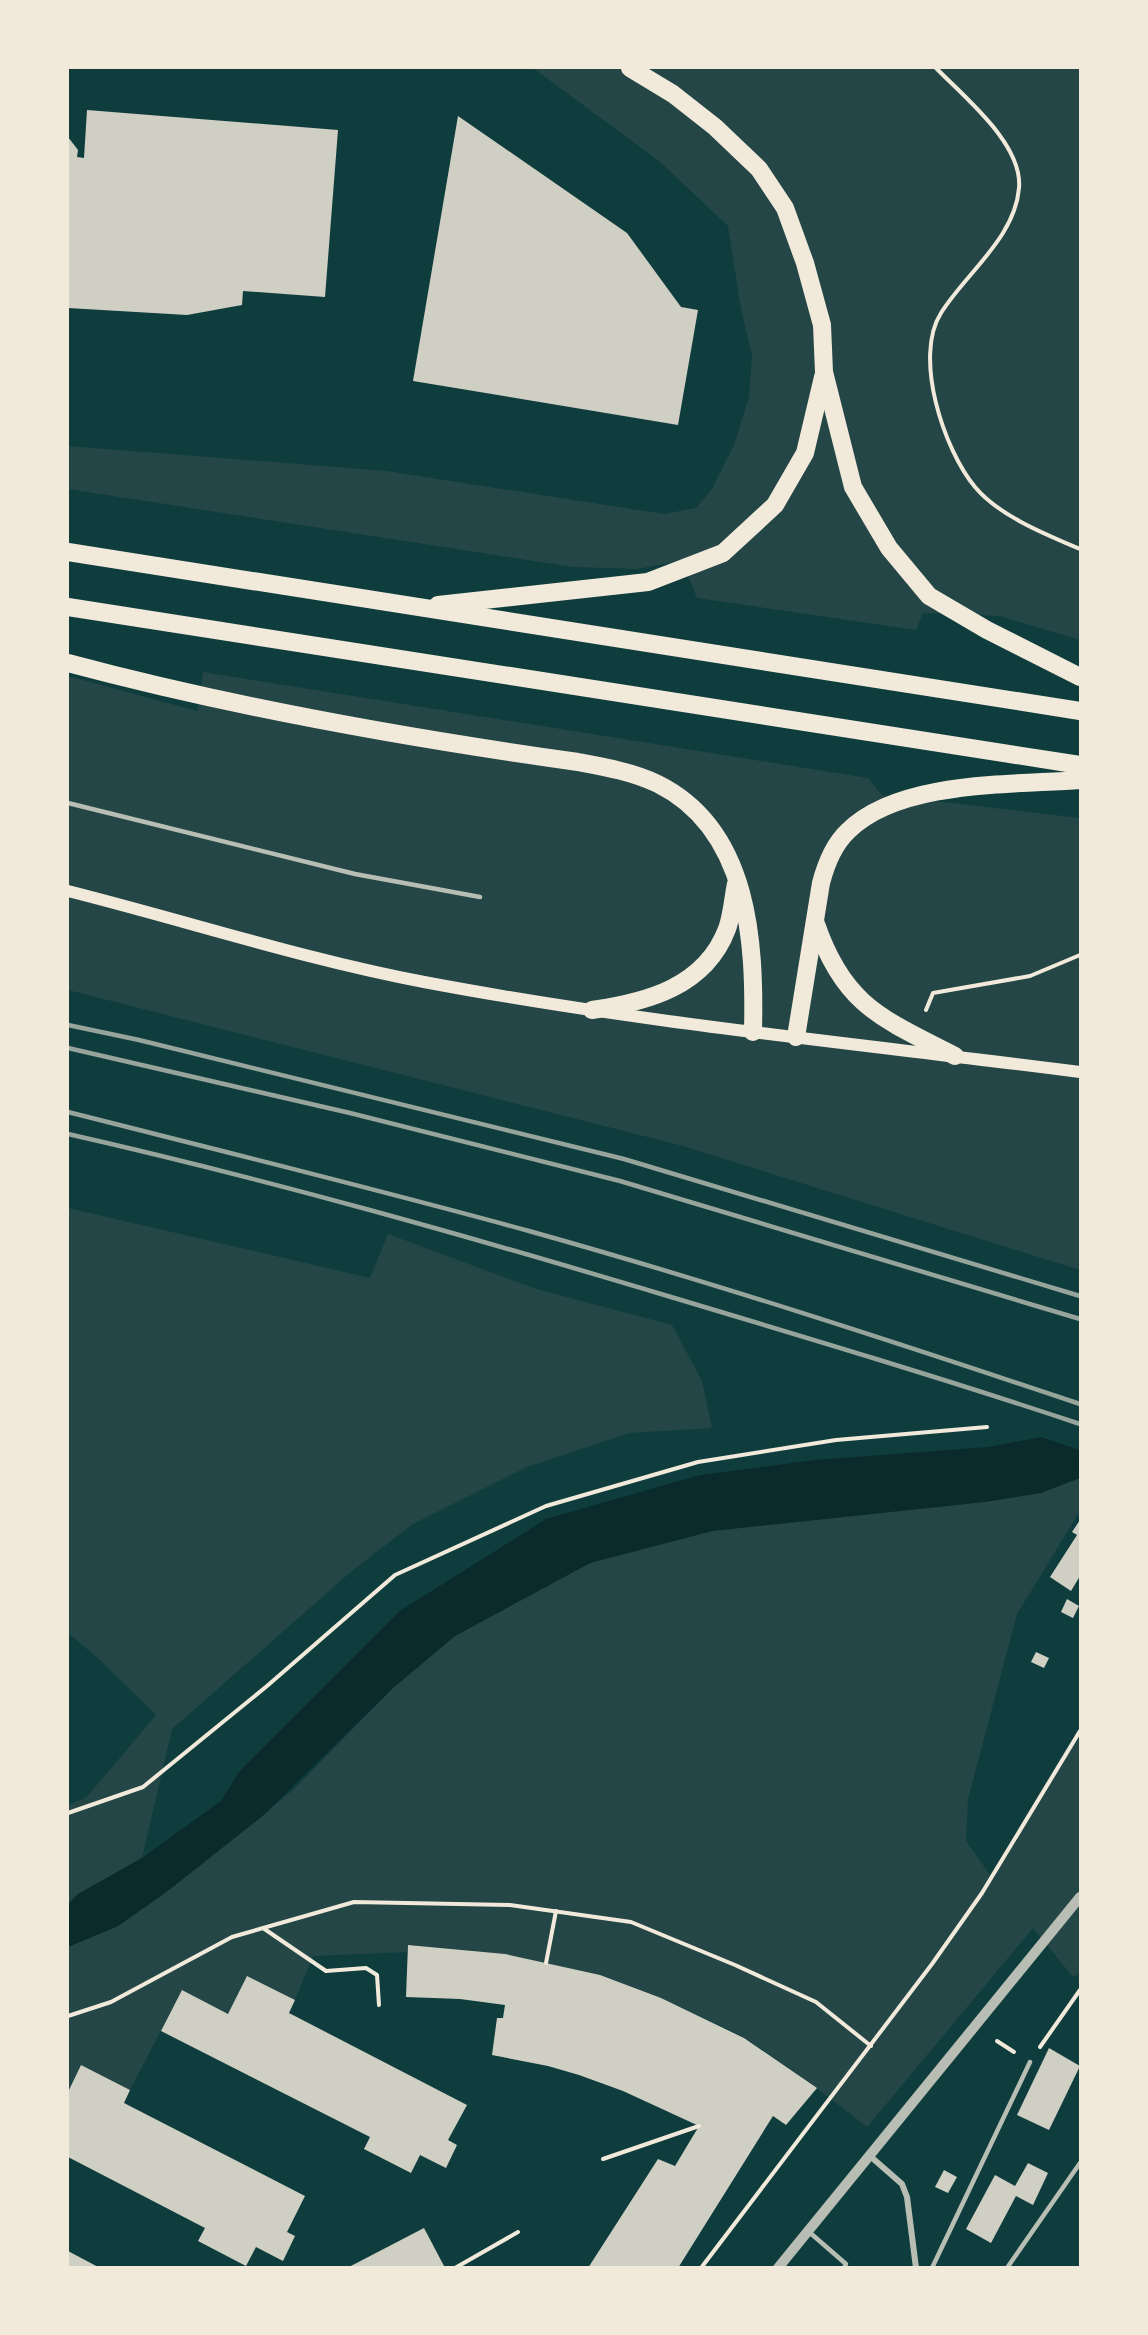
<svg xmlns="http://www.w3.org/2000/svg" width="1148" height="2335" font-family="'Zilla Slab',serif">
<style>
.green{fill:#244646}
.water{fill:#0a2a2b}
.pier{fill:#0f3d3e}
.building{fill:#cfcfc3}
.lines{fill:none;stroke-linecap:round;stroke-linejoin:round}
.path{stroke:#f1e9da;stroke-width:4}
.service{stroke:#b8beb3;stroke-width:4.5}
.minor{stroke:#b8beb3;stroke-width:6}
.tertiary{stroke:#b8beb3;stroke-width:10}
.secondary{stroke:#f1e9da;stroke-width:12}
.motorway{stroke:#f1e9da;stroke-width:18}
.rail{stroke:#97a49c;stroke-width:4.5}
</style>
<rect width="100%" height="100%" fill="#0f3d3e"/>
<!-- green -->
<g class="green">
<polygon points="533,68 1080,68 1080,640 1000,616 923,613 916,630 697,598 682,561 637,569 573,567 68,489 68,446 386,471 664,514 696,508 712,489 734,445 749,397 752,355 741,309 728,226 659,161"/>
<polygon points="203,672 868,778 882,795 1080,818 1080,1270 683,1146 68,990 68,676 197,711"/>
<polygon points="68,1208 370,1278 388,1234 536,1289 672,1325 702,1381 712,1428 629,1433 527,1467 413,1524 353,1570 172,1729 142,1858 78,1894 68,1904 68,1805 86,1798 156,1715 99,1659 68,1633"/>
<path d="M1080,1478v33l-63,103 -49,185 -2,42 24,34 90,-149v247l-7,4 -40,-49 -166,199c-39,-31 -79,-61 -121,-88 -15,-10 -33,-16 -49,-24 -98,-46 -181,-62 -289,-70l-1,7 -94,4 -18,44 -47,-24 -20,38 -46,-24 -52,100 -49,-25 -13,26v-144l50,-21 51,-36 125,-101 99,-101 62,-52 135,-73 122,-32 105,-13z"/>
</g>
<!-- water -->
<polygon class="water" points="1080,1419 1080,1478 1041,1493 985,1502 712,1531 590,1563 455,1636 393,1688 265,1814 169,1890 118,1926 68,1947 68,1904 78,1894 142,1858 221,1801 239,1772 400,1611 546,1519 700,1475 815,1460 988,1447 1041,1437"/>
<!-- pier -->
<polygon class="pier" points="1080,1416 1080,1450 1035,1435 1040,1434"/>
<!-- building -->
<g class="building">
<polygon points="87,110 338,130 325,297 243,291 242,305 187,315 68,308 68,137 78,150 77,157 84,158"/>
<polygon points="458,116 627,233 681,307 698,310 678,425 413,381"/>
<polygon points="1080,1520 1080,1576 1071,1591 1050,1577 1077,1535 1072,1532"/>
<polygon points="1067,1599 1079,1606 1073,1618 1061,1612"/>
<polygon points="1036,1652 1049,1658 1044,1668 1031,1662"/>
<polygon points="408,1945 505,1954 600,1975 661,1998 744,2038 817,2088 786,2125 773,2116 678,2268 588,2268 658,2159 675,2166 699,2126 623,2091 579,2075 548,2066 492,2055 497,2018 503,2018 505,2005 460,1999 406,1997"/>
<polygon points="247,1976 295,2000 289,2013 467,2105 448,2140 457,2145 446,2168 420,2155 411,2173 364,2149 370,2137 161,2031 182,1990 228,2014"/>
<polygon points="1049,2048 1080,2066 1049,2130 1017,2115"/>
<polygon points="81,2065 130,2090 124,2103 305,2196 287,2232 295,2236 283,2261 256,2247 246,2266 198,2241 205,2228 68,2157 68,2092"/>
<polygon points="1028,2163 1048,2173 1033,2205 1016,2196 991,2243 966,2229 995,2175 1015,2186"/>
<polygon points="944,2170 957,2177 948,2193 935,2187"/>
<polygon points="424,2228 444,2266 347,2268"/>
<polygon points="68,2251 100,2268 68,2268"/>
</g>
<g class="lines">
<!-- path -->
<g class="path">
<path d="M936,68c28,29 87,76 83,120 -4,50 -53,85 -78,125 -28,44 3,137 34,174 24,29 72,48 105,62"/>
<polyline points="926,1010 933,993 1030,976 1080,955"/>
<polyline points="68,1813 143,1787 267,1686 395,1575 546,1506 698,1462 836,1440 987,1427"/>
<polyline points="263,1928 326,1971 366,1968 377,1975 379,2005"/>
<polyline points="546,1963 556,1911"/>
<polyline points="68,2016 111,2002 232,1937 354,1902 510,1905 631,1922 735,1965 816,2002 871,2046"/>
<polyline points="997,2041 1014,2052"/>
<polyline points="1040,2047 1080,1990"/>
<polyline points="603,2159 699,2126"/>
<polyline points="455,2268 518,2232"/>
<polyline points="701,2268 932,1964 982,1893 1080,1731"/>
</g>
<!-- service -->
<g class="service">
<polyline points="68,803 355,874 480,897"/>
<polyline points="808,2231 846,2264 844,2268"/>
<polyline points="932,2268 1030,2062"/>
<polyline points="1007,2268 1080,2163"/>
</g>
<!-- minor -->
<polyline class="minor" points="870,2156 902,2184 907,2197 916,2268"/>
<!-- tertiary -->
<polyline class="tertiary" points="778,2268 1080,1897"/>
<!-- secondary -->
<path class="secondary" d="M68,891c119,30 235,68 356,91 217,41 437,62 656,90"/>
<!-- motorway -->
<g class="motorway">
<polyline points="630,68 673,94 715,127 759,169 785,208 805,263 822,325 824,372 853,487 889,548 929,596 987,630 1080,677"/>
<polyline points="68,552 1080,711"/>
<polyline points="438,605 648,582 723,553 775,505 805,453 823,377"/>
<polyline points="68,607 1080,765"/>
<path d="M68,663c168,45 338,75 510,99 27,5 55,10 80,22 92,46 97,159 95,248"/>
<path d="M816,924c28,82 67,95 139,132"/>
<path d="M592,1010c55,-8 113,-23 135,-81 5,-14 6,-31 9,-45"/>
<path d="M796,1037l25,-154c5,-19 12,-38 27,-52 51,-51 165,-46 232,-51"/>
</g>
<!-- rail -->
<g class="rail">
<polyline points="68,1025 139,1040 624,1159 1080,1296"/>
<polyline points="68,1048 350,1113 620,1181 1080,1319"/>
<path d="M68,1112c154,39 308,77 461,119 186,52 369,112 551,173"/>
<path d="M68,1134c203,46 403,103 603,163 137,41 274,82 409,127"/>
</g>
</g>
<!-- border -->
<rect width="1148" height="2335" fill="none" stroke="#f1e9da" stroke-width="138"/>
</svg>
